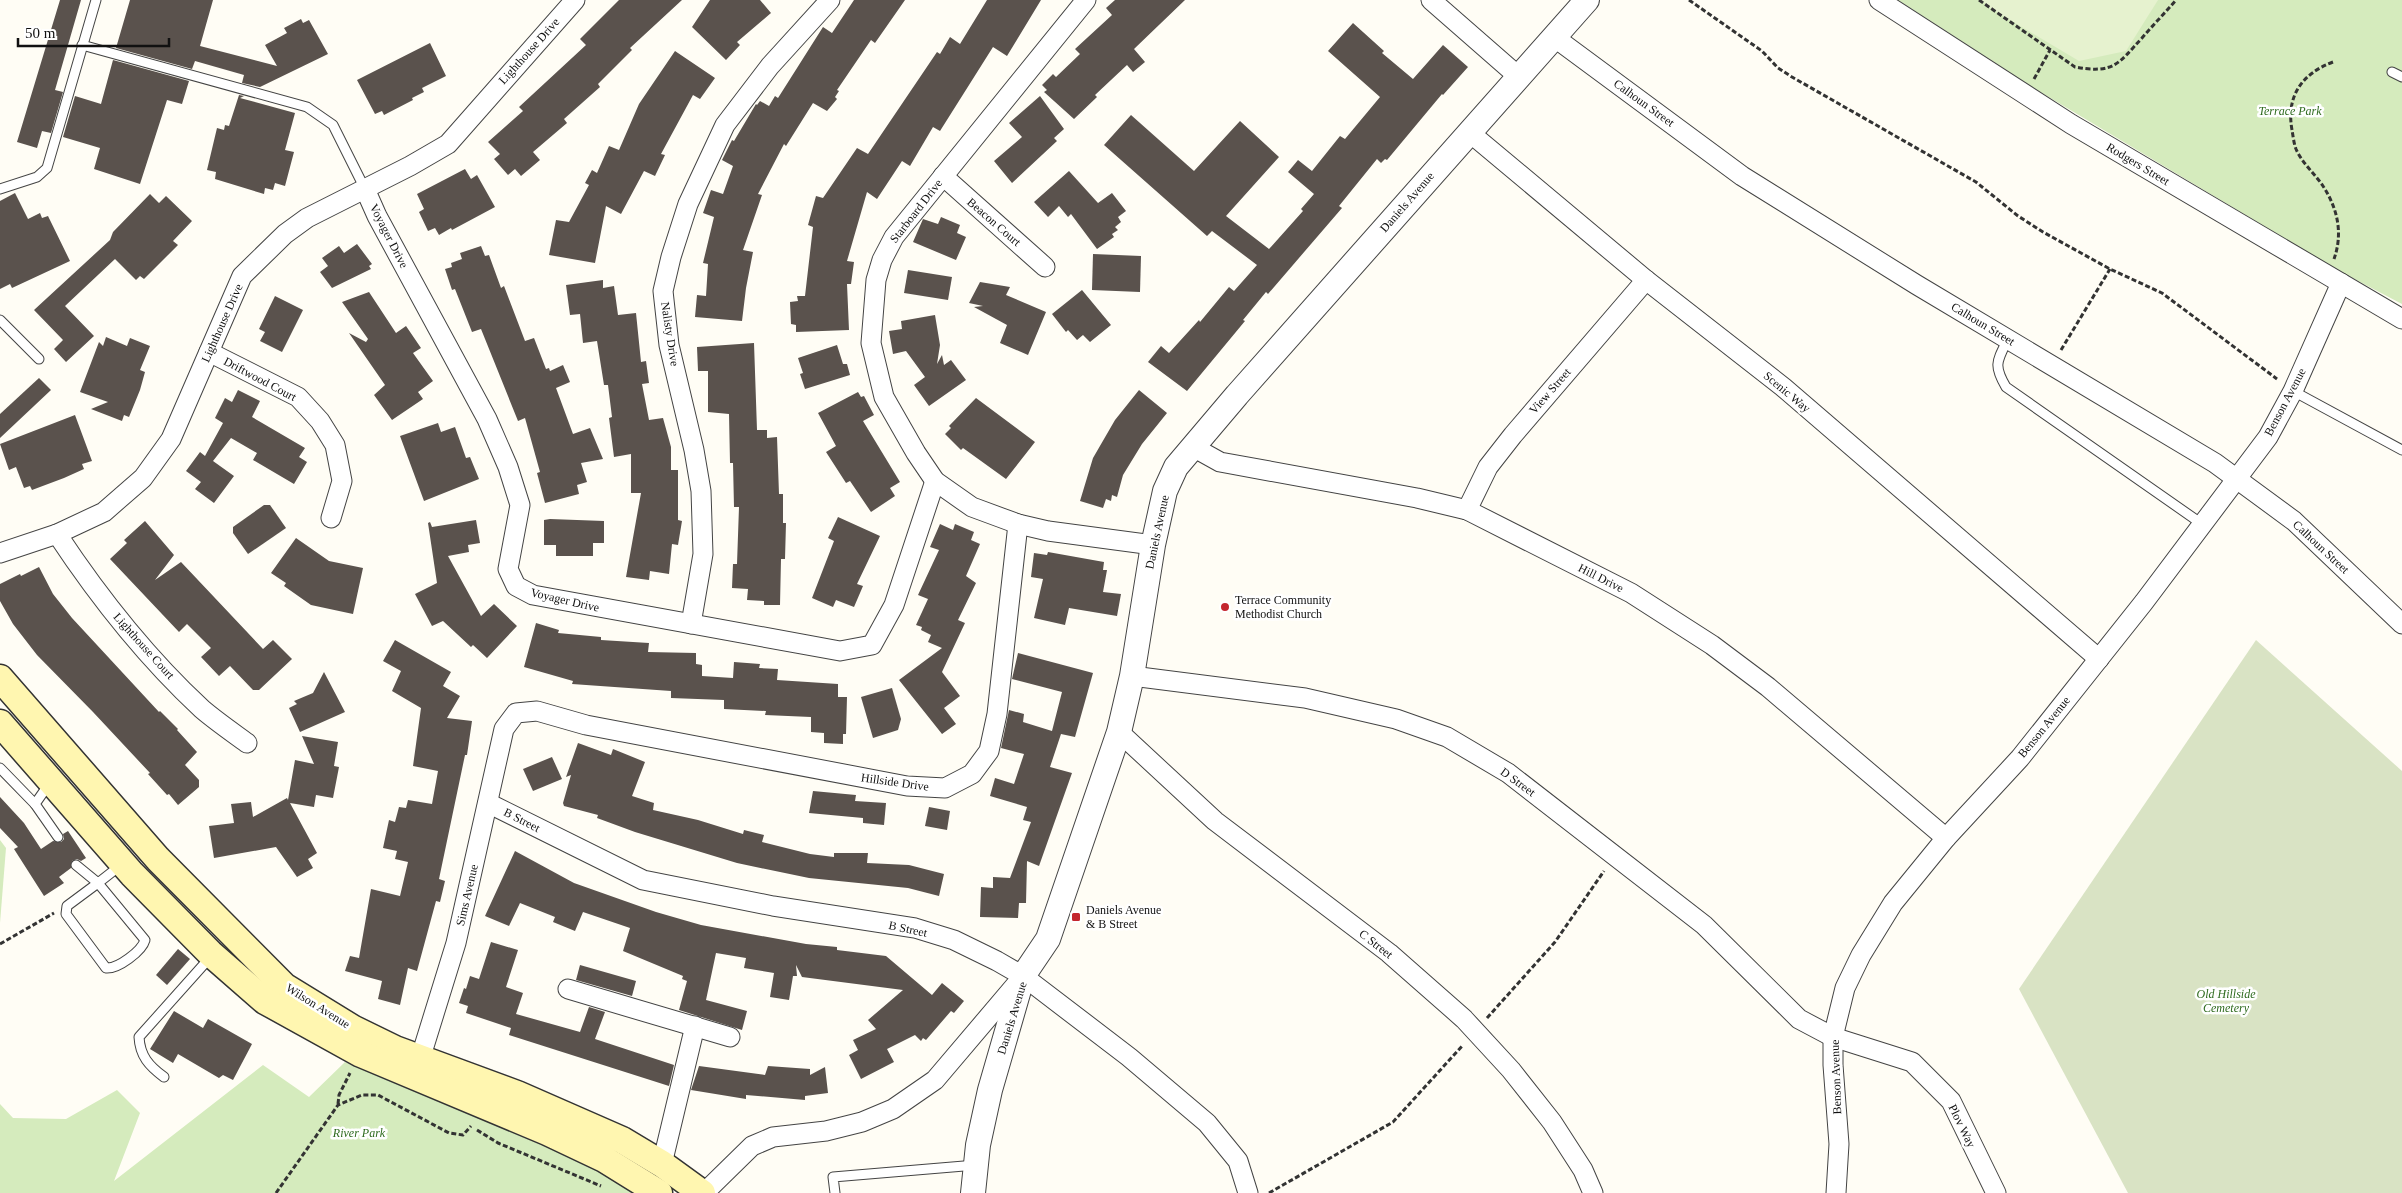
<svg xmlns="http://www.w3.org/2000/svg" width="2402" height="1193" font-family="Georgia,serif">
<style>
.green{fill:#d5ebbd}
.cemetery{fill:#d9e3c4}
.pitch{fill:#e6f2cf}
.building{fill:#5a524d}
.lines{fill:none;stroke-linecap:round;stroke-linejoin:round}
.service-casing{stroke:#444;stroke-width:11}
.minor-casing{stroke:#444;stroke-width:21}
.tertiary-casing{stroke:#444;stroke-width:26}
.secondary-casing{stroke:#333;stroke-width:29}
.path{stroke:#333;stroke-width:3;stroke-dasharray:5 2.5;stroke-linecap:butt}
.service{stroke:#fff;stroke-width:9}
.minor{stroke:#fff;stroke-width:19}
.tertiary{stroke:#fff;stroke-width:24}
.secondary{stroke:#fff6b0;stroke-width:26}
.poi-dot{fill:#c4262e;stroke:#fff;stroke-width:2}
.labels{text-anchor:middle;stroke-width:5;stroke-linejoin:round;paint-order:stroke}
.street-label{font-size:12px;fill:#111;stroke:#fff}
.park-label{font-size:12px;font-style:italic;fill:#2f6b1f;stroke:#fff}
.poi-label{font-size:12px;fill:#111;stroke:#fff;text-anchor:start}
</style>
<rect width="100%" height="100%" fill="#fffdf5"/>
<!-- green -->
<g class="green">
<polygon points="1898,0 2402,0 2402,304 2339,271 2037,90"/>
<polygon points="0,840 6,848 0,923"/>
<polygon points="345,1062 593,1165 633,1193 0,1193 0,1104 13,1118 66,1119 117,1090 140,1113 114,1181 263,1065 309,1097"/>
</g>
<!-- cemetery -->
<polygon class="cemetery" points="2256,640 2402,771 2402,1193 2128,1193 2019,989"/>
<!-- pitch -->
<polygon class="pitch" points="1981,0 2158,0 2126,51 2079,61 1990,8"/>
<!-- building -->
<g class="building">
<polygon points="60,0 81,0 55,90 63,92 51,133 42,131 37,148 17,142"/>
<polygon points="130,0 213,0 200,46 277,66 265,45 287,33 284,28 301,19 303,23 309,20 328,54 260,87 242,83 244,75 195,61 192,69 116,48"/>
<polygon points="619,0 682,0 630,48 632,50 598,84 600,87 564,119 567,123 533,152 540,160 521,176 515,169 508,175 494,159 500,154 488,142 523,111 519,107 586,45 580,39"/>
<polygon points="710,0 760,0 771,13 737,42 740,45 726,60 692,27"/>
<polygon points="854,0 905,0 875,43 871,40 837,90 839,91 835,97 837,99 827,111 813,103 786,146 784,144 758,194 762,195 743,250 753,252 746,288 742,321 695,317 697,295 706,296 708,264 703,263 714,217 703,213 711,190 723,194 733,166 722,160 732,140 734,141 756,104 757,105 760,101 769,106 775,96 778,98 823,27 832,33"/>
<polygon points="987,0 1041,0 1007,56 993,47 940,131 933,127 910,166 902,161 877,199 867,192 847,261 854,262 851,284 847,284 849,330 796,332 796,325 791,324 790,302 798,301 797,296 805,296 813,227 808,225 816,196 823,198 857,148 868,154 937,52 940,54 950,37 960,44"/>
<polygon points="1115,0 1185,0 1134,49 1145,62 1133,72 1127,65 1095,95 1097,97 1074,119 1044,92 1047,90 1042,85 1053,74 1056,77 1080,54 1075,49 1112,15 1106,8"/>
<polygon points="1353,23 1384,51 1382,53 1413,79 1443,45 1468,67 1443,95 1442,94 1387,160 1385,159 1381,163 1377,159 1339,206 1342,208 1268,294 1266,292 1243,320 1245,321 1187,391 1148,362 1161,346 1169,353 1199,320 1200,322 1229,287 1234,291 1257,265 1212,231 1207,236 1104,145 1131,115 1194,171 1240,121 1279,157 1226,216 1269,249 1303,211 1301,209 1314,194 1288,172 1298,160 1312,171 1340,136 1345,139 1380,97 1328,51"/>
<polygon points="430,43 446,76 422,88 424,92 412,98 413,100 384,115 382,111 375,114 357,80"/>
<polygon points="675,51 715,78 700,99 693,95 661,154 665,155 655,176 644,171 621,214 606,206 595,263 549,255 556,220 569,222 589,185 585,183 592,170 597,173 609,146 619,150 639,104"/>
<polygon points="113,60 189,81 182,104 167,100 140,184 94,169 100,148 63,137 75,96 101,104"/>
<polygon points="239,95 244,96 240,98 295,113 285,150 294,152 285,186 275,183 273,190 265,188 264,194 215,179 216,172 207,170 217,128 224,130 225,125 229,126"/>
<polygon points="1040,96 1064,129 1054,138 1057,141 1012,183 994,161 1022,137 1009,123"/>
<polygon points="465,169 471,179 477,175 495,207 452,230 451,228 439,235 435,228 428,231 419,212 424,209 417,194"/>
<polygon points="1069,171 1098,203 1112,193 1126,211 1118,217 1121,222 1115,227 1118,230 1112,234 1114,237 1097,249 1071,214 1068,217 1059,206 1048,217 1034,202"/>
<polygon points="15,193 28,219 40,213 42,218 48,216 70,261 12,288 10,284 0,289 0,201"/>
<polygon points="150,194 159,203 166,196 192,221 173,241 178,245 144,279 140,276 136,280 115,259 65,306 94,336 66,362 54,349 63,340 34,310 110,240 113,232"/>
<polygon points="941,217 960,225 957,233 966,237 956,260 913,242 923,219 938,224"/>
<polygon points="357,244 372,264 369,266 371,269 332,288 320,272 328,266 322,258 339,246 344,253"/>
<polygon points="481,246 485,256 489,255 501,288 504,286 525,341 534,338 546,369 549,368 550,371 563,365 570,382 556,388 573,434 590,428 603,459 581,463 587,482 577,485 579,494 545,503 537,473 540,472 525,418 518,421 481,329 472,332 455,289 452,290 445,269 452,267 451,263 462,259 460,253"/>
<polygon points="1093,254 1141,256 1140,292 1092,290"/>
<polygon points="908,270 952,277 948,300 904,293"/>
<polygon points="603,280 603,288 614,286 618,315 636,313 641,362 646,361 649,383 642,384 649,420 663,418 671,447 671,470 678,470 678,520 682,521 678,545 672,544 669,574 650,571 649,580 626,577 641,493 631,493 631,454 614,457 609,418 612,417 608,385 604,385 597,341 583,343 580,314 570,315 566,285"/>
<polygon points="980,282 1010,287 1006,295 1046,312 1028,355 1000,343 1007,325 974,307 983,306 969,303"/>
<polygon points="1082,290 1111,325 1090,342 1083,335 1077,340 1068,330 1066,332 1052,314"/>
<polygon points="369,292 396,333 406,326 421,348 413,353 433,381 418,392 423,399 392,420 374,395 385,385 349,333 366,342 368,339 342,302"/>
<polygon points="275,296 303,310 282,352 260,341 265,332 259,329"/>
<polygon points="935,315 940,345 937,364 942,355 944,365 951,360 966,380 929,406 914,385 925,377 906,351 893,354 889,331 902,329 901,321"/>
<polygon points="106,337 127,346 130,338 150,346 140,370 145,372 140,390 129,417 124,415 122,421 91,409 108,402 80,392 99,342 103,346"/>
<polygon points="754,343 757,430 767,430 767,438 777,437 779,494 783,494 783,523 786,523 785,559 781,559 780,605 764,605 764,601 747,600 748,589 732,588 733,564 737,564 739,507 734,507 733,463 730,463 729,414 708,412 708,371 698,371 697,347"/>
<polygon points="837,345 843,364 847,364 850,375 805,389 800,374 803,373 798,358"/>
<polygon points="39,378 51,390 0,438 0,414"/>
<polygon points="238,390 260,401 252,417 305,448 299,457 307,462 294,484 253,460 257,453 231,438 213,461 234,476 214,503 195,489 201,482 186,471 200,452 205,456 223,423 215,418 225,398 232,402"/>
<polygon points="1139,390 1167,413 1142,444 1123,475 1117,497 1112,495 1111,501 1106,499 1103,508 1080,501 1093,458 1115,420"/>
<polygon points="858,392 861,397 864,396 874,415 863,421 900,482 890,488 895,496 871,512 850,481 846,483 826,452 836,446 818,413"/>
<polygon points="976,398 1035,442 1006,479 963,448 961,450 945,434 951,428 949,426"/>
<polygon points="75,415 92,461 82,464 84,469 64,478 32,490 30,486 24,488 16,467 9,470 0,444"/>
<polygon points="438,423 441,432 455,427 466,458 470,457 479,479 424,501 400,436"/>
<polygon points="264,505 270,505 286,528 248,554 233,533 233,527"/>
<polygon points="838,517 880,536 857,584 863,586 854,607 836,600 833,607 812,598 834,541 828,538"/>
<polygon points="550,519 604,521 604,543 593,543 593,556 556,556 556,545 544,545 544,520"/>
<polygon points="476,520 480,543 468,545 469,552 448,556 481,616 494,604 517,626 487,658 473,645 471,647 443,621 432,626 415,594 437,583 428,523 430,522 432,527"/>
<polygon points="145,521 174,555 155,580 181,562 263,649 273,640 292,659 259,690 253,690 230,666 219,676 201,657 211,648 187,624 179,632 110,559 127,543 124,540"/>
<polygon points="940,524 953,530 955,524 974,532 971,540 980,544 966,576 976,583 958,620 965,623 942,672 960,696 944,708 956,724 942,734 899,680 942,648 928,642 931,635 921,630 922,627 916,625 928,599 918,595 939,550 930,547"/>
<polygon points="296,538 329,561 363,568 353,614 311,605 284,586 286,583 271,573"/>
<polygon points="1048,552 1104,562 1103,570 1107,570 1103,592 1121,594 1117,616 1069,608 1065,625 1034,618 1043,579 1031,577 1034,553 1047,555"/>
<polygon points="39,567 53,594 72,618 159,712 160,711 178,729 177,730 197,752 185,765 199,780 199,787 178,805 169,794 167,795 148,774 150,773 93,712 37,655 13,624 0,601 0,584 20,574 21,576"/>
<polygon points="536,623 559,630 558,633 601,637 601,640 649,643 648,652 696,653 696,664 702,665 702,676 733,678 734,662 760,664 759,668 778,669 777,680 838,684 838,697 847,697 846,734 843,734 843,744 824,743 824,733 811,732 811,717 765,715 766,711 724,709 724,700 671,698 671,691 572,684 573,681 524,667"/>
<polygon points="395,640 451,672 443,686 460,696 447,718 472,721 467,755 465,755 439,879 445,881 440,902 436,901 417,971 408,968 400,1005 378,999 382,981 345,971 350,956 359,958 371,889 400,896 408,862 395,859 397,851 383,848 389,820 395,822 399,807 406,808 408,800 432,804 438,771 413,766 421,708 392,691 401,671 383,661"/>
<polygon points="1018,653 1093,673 1075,737 1061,734 1050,767 1072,773 1039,866 1027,861 1026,903 1019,903 1018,918 980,917 981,887 993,888 993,877 1010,878 1031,822 1023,820 1027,807 990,796 995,778 1014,784 1024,754 1001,748 1009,710 1024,714 1023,722 1052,731 1062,692 1012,679"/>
<polygon points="324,672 345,712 300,732 289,708 297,704 294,701 313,693"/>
<polygon points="892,688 901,719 898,730 873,738 861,697"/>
<polygon points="302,736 338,742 334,766 339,767 333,798 316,795 314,807 290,803 317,853 308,859 313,868 297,877 276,847 214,858 209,826 234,823 231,804 251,802 253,817 287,798 288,800 295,760 314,764"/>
<polygon points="578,743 611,755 613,749 645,762 632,796 654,803 653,810 698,820 743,834 744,830 764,835 762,842 810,854 834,857 834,853 868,853 867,863 909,865 944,874 939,896 908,888 809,878 737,863 635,832 597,818 598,815 564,806 563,803 571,775 566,777"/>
<polygon points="552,757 562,779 533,791 523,769"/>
<polygon points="813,791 856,795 855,801 886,803 884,825 863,823 863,818 809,813"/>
<polygon points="0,797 24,823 41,849 53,841 61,842 64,839 63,834 68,831 86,858 81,861 77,859 72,861 71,868 59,877 64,883 44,896 14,849 18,847 0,828"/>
<polygon points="929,807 950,811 947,830 925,826"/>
<polygon points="515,851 574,883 656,912 701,925 806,944 837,947 837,950 886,956 932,995 942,983 964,1001 954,1013 951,1011 926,1040 923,1038 921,1041 915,1035 887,1049 894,1062 861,1079 849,1055 858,1050 853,1040 876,1029 868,1020 903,990 802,977 796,965 797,976 793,976 789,1000 770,997 774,973 744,968 746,958 716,953 706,1000 747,1011 742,1030 679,1010 687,981 682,979 683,976 623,951 630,928 583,912 575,931 553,922 555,917 520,903 509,926 485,916"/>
<polygon points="491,942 518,950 506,987 523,993 516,1014 580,1032 589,1007 605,1012 595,1039 674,1065 669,1086 509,1035 511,1028 466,1013 468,1006 459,1003 464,988 466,989 470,976 479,979"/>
<polygon points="178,949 190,959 167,985 156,975"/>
<polygon points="580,965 636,981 632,996 576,980"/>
<polygon points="174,1011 203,1028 208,1019 252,1044 233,1080 223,1075 219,1078 178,1054 173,1063 150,1049"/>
<polygon points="699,1066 765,1075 768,1066 810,1069 810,1075 825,1067 828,1093 805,1096 805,1100 746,1095 746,1099 691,1090"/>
</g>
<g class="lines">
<defs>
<g id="service">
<polyline points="82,45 307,107 333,125 365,189"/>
<polyline points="2392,72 2402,77"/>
<polyline points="0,189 37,177 47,168 96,0"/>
<polyline points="0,320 39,359"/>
<path d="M2008,339c-11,22 -15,26 -2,48l196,137"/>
<polyline points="2293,391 2402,450"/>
<polyline points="0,768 35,804"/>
<polyline points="49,784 35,804 58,837"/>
<polyline points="76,865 98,883 121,865"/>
<path d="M98,883l47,57c-3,11 -27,29 -39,28l-40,-54 1,-8z"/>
<path d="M164,1077c-15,-11 -24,-21 -25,-40l67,-75 3,-7"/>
<polyline points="835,1193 833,1177 976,1165"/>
</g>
<g id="minor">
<polyline points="1086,0 894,237 882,260 876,280 871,343 884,397 916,453 935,481 972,507 1018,524 1048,531 1153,545"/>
<polyline points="1431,0 1519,77"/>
<polyline points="1879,0 2071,124 2402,319"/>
<polyline points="1554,37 1742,176 1917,285 2215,463 2294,521 2402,624"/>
<polyline points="1469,132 1646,280 1783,387 2099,659"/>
<polyline points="943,176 1045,267"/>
<polyline points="365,189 377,216 487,419 508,467 520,505 508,569 516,586 533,595 840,651 872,645 894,605 935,481"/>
<polyline points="209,352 298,397 320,421 335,445 342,481 331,518"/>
<polyline points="1193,447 1220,462 1417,498 1467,510 1631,593 1712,645 1768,687 1946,838"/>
<polyline points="1467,510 1488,467 1513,435 1646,280"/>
<path d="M57,534c41,62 90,124 145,175 14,12 30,23 45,34"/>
<polyline points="0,553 57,534 104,512 143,478 171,439 242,276 285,234 307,218 410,166 448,144 575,0"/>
<polyline points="691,624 703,554 701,491 694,450 669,345 663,291 671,257 688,204 725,125 770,66 830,0"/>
<polyline points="1132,676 1305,698 1396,719 1447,737 1508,773 1704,925 1799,1019 1833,1037 1912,1062 1951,1101 1996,1193"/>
<polyline points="1119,732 1215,821 1389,953 1464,1019 1511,1070 1552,1122 1583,1170 1593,1193"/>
<polyline points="488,803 643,880 773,906 915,928 954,940 997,961 1023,976 1129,1057 1207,1123 1238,1161 1248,1193"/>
<polyline points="568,989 730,1037"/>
<polyline points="417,1069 456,943 504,729 516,713 537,711 586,725 907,786 945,788 972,774 989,751 997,714 1018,524"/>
<polyline points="662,1164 695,1026"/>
<polyline points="704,1193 752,1146 773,1137 826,1131 862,1122 893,1109 935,1080 1019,981"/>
<polyline points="1836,1193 1839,1144 1833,1065 1833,1037 1845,988 1861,955 1893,903 1946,838 2020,758 2144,602 2268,437 2293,391 2341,283"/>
</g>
<polyline id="tertiary" points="973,1193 978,1145 990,1090 1023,976 1048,939 1119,732 1132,676 1153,545 1165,491 1176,467 1237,395 1587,0"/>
<g id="secondary">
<polyline points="0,678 158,859 284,986 354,1029 395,1049 517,1094 622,1140 662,1164 702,1193"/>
<polyline points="0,723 132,874 210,953 265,1001 361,1054 547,1132 604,1159 659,1193"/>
</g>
</defs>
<!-- service casing -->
<use href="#service" class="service-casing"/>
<!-- minor casing -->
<use href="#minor" class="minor-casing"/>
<!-- tertiary casing -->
<use href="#tertiary" class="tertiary-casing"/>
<!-- secondary casing -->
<use href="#secondary" class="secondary-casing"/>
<!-- path -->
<g class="path">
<polyline points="1689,0 1762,51 1778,68 1792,77 1976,182 2018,216 2043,232 2110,269 2162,293 2277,379"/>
<path d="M1979,0l96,67c39,7 43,-3 67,-29 11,-13 23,-25 34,-38"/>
<path d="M2333,62c-32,12 -47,35 -41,68 1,6 2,14 4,19 6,14 19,25 27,37 15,23 20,48 11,73"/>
<polyline points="2034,79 2050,50"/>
<polyline points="2061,350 2110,269"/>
<polyline points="0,944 54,913"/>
<polyline points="1487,1018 1555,942 1604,871"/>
<polyline points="338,1104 339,1095 350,1073"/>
<polyline points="477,1130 498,1143 601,1186"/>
<polyline points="276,1193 338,1105 362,1095 378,1095 449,1133 463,1135 471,1126"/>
<polyline points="1269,1193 1393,1122 1463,1045"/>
</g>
<!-- service -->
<use href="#service" class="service"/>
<!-- minor -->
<use href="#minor" class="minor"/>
<!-- tertiary -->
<use href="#tertiary" class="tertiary"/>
<!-- secondary -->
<use href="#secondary" class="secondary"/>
</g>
<!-- markers -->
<g class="poi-dot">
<circle cx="1225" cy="607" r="5"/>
<rect x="1071" y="912" width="10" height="10" rx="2.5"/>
</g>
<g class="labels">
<!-- street labels -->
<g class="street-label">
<text transform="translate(529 51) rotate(-48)" y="4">Lighthouse Drive</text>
<text transform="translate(1644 103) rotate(36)" y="4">Calhoun Street</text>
<text transform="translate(2138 164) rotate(31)" y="4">Rodgers Street</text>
<text transform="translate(1407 202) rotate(-49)" y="4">Daniels Avenue</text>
<text transform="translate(916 211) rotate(-52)" y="4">Starboard Drive</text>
<text transform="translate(994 222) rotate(41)" y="4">Beacon Court</text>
<text transform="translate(389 236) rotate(63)" y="4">Voyager Drive</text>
<text transform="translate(222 323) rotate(-66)" y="4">Lighthouse Drive</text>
<text transform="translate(1983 324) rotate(31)" y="4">Calhoun Street</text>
<text transform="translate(670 334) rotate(81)" y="4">Nalisty Drive</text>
<text transform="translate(260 379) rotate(28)" y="4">Driftwood Court</text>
<text transform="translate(1550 391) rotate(-49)" y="4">View Street</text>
<text transform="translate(1787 392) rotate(40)" y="4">Scenic Way</text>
<text transform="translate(2285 402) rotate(-62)" y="4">Benson Avenue</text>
<text transform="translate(1157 532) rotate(-78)" y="4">Daniels Avenue</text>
<text transform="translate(2321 547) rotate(43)" y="4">Calhoun Street</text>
<text transform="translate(1601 578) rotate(27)" y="4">Hill Drive</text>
<text transform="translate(565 600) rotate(13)" y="4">Voyager Drive</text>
<text transform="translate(144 646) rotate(48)" y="4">Lighthouse Court</text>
<text transform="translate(2044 727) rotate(-51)" y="4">Benson Avenue</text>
<text transform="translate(895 782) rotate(8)" y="4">Hillside Drive</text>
<text transform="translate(1518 782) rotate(36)" y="4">D Street</text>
<text transform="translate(522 820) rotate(27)" y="4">B Street</text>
<text transform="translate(467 895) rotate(-77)" y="4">Sims Avenue</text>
<text transform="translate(908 929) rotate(12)" y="4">B Street</text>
<text transform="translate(1376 944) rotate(38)" y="4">C Street</text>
<text transform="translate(318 1006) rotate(32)" y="4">Wilson Avenue</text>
<text transform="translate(1012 1018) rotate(-73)" y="4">Daniels Avenue</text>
<text transform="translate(1836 1077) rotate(-92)" y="4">Benson Avenue</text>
<text transform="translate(1962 1126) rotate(64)" y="4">Plov Way</text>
</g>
<!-- park labels -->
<g class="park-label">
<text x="2290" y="115">Terrace Park</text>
<text x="2226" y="998">Old Hillside<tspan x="2226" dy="14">Cemetery</tspan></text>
<text x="359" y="1137">River Park</text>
</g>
<!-- poi labels -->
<g class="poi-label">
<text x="1235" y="604">Terrace Community<tspan x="1235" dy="14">Methodist Church</tspan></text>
<text x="1086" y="914">Daniels Avenue<tspan x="1086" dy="14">&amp; B Street</tspan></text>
</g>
</g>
<!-- scale -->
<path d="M18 38v8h151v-8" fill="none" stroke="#111111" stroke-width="2.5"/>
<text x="25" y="38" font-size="15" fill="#111111" stroke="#ffffff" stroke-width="4" paint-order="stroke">50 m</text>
</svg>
